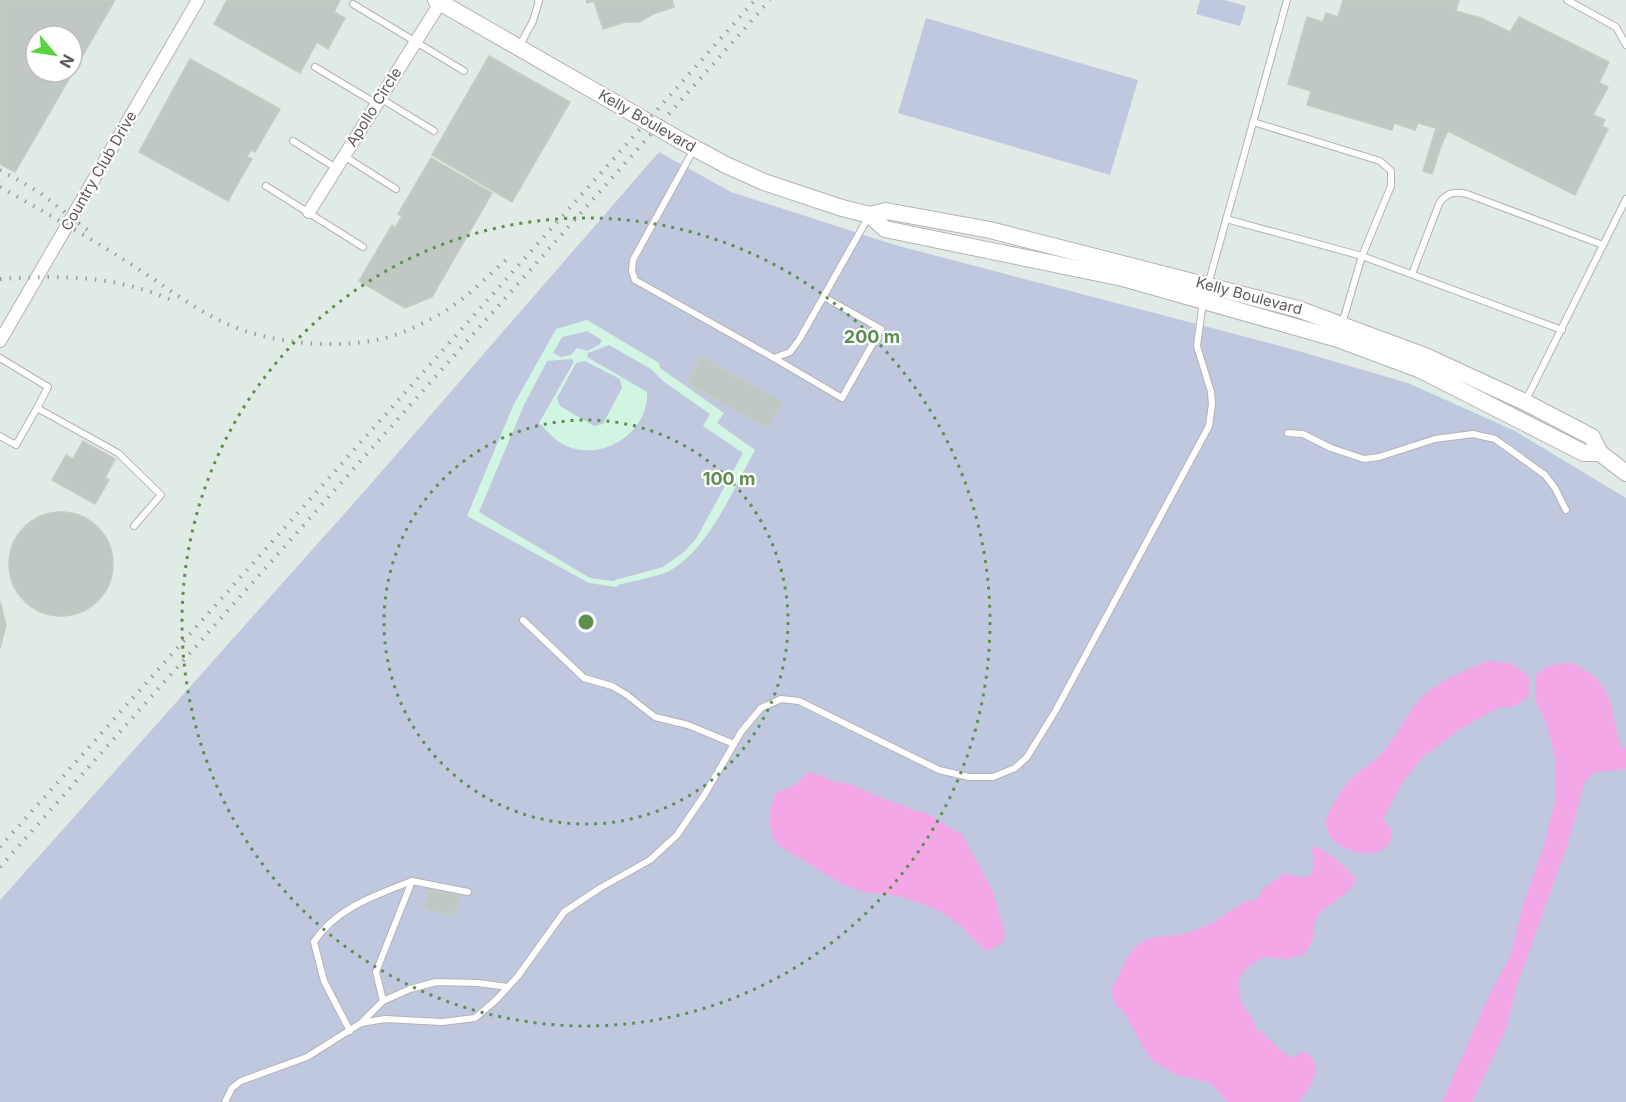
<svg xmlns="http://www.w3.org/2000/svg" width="1626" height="1102" font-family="Inter,sans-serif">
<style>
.green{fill:#c0c8e0}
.sand{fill:#d2f5e3;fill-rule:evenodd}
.water{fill:#f4a7e7}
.building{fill:#c0c8c3;stroke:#c0cec6;stroke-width:1.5;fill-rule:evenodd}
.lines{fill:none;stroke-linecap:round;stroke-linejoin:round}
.service-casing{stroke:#b7b1b5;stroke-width:8}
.minor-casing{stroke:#b7b1b5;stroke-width:14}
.tertiary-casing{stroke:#b7b1b5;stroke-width:18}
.service{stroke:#fff;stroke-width:6}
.minor{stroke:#fff;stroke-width:12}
.tertiary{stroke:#fff;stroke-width:16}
.rail{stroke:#9f9c9e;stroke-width:4;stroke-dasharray:1.5 8;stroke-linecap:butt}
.ring{fill:none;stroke:#5d9050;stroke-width:3;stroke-dasharray:3 6}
.labels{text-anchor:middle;stroke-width:4.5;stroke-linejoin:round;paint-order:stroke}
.street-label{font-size:15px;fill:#60595e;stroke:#fff}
.centre{fill:#5d9050;stroke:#fff;stroke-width:3}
.ring-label{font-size:18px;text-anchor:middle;font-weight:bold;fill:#5d9050;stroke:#fff;stroke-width:4.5;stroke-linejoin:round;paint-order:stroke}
</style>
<rect width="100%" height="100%" fill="#e1ebe6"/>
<!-- green -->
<g class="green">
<polygon points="1200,0 1224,0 1246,6 1240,26 1196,14"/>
<polygon points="926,18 1138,80 1110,175 898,113"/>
<polygon points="659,152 731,192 895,245 1288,348 1408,383 1515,431 1626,498 1626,1102 0,1102 0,900 369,486"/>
</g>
<!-- sand -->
<path class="sand" d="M587,320l72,43 1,5 64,45 -7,10 38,27c-21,38 -46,98 -84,120 -10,6 -39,11 -53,15l-1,2 -28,-4 -122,-67 47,-112 42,-75zM587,331l15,9 -3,5 -12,6 -10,-3 -6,7 -10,2 -8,-4 9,-16zM609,345l42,24 12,12 47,33 -7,12 40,27 -47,86 -12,13 -21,15 -51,14 -22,-3 -111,-66 45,-107 23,-44 25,-2 2,3 -35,61c11,11 19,21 33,25 36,11 77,-18 75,-56l-60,-35 1,-4zM585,361l35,18 2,9 -19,36 -9,2 -34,-20 -3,-8 19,-35z"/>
<!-- water -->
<g class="water">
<path d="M1487,661l25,2 18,15 -1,18 -15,11h-15l-40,23 -37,28 -22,28 -17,34c7,6 11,10 8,19 -10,32 -83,7 -61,-29 6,-11 14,-25 24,-34 9,-8 20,-14 28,-23 14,-15 22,-34 34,-49 17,-22 47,-32 71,-43z"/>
<path d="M1570,663c47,19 38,42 51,84h5v22l-30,3 -11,9 -17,62 -52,145 -10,41 -34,73h-30l45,-102 24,-46 11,-46 21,-60 12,-47 1,-40 -10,-38 -11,-23 1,-26 14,-9z"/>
<path d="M807,773l15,2 11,7 13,1 67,27 13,3 13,7 10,8 12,5 31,56 13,45 -3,9 -14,8 -7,-4 -20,-21 -23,-16 -39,-14 -36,-4 -21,-8 -64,-39c-12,-16 -10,-38 -1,-53 12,-3 22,-10 30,-19z"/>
<path d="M1312,846c16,3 30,19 42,30l2,4c-8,18 -26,21 -38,35 -5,7 -3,15 -5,23 -1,6 -6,12 -10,17l-16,4 -24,-2 -16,11 -6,7 -3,7 3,21 13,18 2,8c15,7 23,25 38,29l6,-5 6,-1c20,14 4,35 -7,50h-71l-18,-19 -33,-8 -24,-14 -8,-11 -21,-38 -9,-7 -4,-15c9,-14 13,-33 26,-44 16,-14 36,-7 53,-14 11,-4 23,-9 33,-16 12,-8 19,-16 33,-16l8,-12 20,-15c32,9 30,4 28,-27z"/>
</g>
<!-- building -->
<g class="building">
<path d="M0,0h115l-100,172 -15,-8zM36,36h36v36h-36z"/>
<polygon points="227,0 340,0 334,12 345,18 328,49 317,42 300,73 214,24"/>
<polygon points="586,0 672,0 674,7 653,14 640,22 625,22 603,29 594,1 587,3"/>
<polygon points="1343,0 1459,0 1456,11 1481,18 1510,32 1519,17 1609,62 1599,83 1608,87 1593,115 1605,120 1602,126 1608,129 1575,195 1448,131 1441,146 1432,174 1423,171 1436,128 1418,123 1415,130 1394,123 1392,130 1307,105 1311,91 1288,84 1307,17 1323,22 1326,13 1338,17"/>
<polygon points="489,56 570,102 512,202 432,155"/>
<polygon points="190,59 280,109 255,152 251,150 247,157 252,159 228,201 139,152"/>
<polygon points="431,158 492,193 432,297 405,308 359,281 392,225 395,228 402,216 398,214"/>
<polygon points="702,357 782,402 767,428 687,383"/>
<polygon points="83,441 115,459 105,478 109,480 95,504 52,480 66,455 73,459"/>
<circle cx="61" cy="564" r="52"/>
<polygon points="0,601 6,625 0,648"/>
<polygon points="429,889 460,896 455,916 424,909"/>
</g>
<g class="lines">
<defs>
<g id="service">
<polyline points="1567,0 1616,27 1626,45"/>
<polyline points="353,4 464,71"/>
<polyline points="520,45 533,21 539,1 538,0"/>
<polyline points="315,67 377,104"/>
<polyline points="380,98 434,131"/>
<polyline points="1253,122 1380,161 1391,171 1391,186 1362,256 1342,324"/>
<polyline points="293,141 336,168"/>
<polyline points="694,149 633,260 632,271 635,280 774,358 790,352 799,340 869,216"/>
<polyline points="344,156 396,189"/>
<polyline points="266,186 363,247"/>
<polyline points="1226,219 1362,256 1562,330"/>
<path d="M1412,274l27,-70c6,-11 16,-13 28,-10l136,51"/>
<polyline points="1208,285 1287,0"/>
<polyline points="0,358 48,387 37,408 118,453 161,495 134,526"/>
<polyline points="774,358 842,398 881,329 824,297"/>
<polyline points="1526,400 1626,199"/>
<polyline points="1288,433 1303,434 1331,448 1364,459 1379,457 1435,439 1473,434 1495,439 1545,475 1555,488 1566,510"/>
<polyline points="0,436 16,445 37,408"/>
<polyline points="523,620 584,678 612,686 627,695 655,717 688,725 734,744"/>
<polyline points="383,1001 376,972 412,881 468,892"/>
<polyline points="361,1023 385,1019 442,1022 475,1018 496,1000 518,976 564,912 600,888 650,860 677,835 705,794 741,732 761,708 781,699 799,701 939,770 969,777 993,777 1015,768 1027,757 1056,710 1209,426 1212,404 1211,392 1197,346 1203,301"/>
<path d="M350,1031l-26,-50 -10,-39c22,-34 62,-47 98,-61"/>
<polyline points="225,1102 232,1088 241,1081 307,1057 361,1023 383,1001 410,989 436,982 478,983 508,987"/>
</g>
<g id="minor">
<polyline points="309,212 442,0"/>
<polyline points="0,341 198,0"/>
</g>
<g id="tertiary">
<polyline points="436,0 683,142 726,165 764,182 842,208 870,215 886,211 990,230 1298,309 1425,356 1525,402 1592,437 1600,453 1626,473"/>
<polyline points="870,215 885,229 1123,278 1338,339 1421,370 1584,453 1600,453"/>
</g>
</defs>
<!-- service casing -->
<use href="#service" class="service-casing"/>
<!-- minor casing -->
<use href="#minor" class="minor-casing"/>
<!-- tertiary casing -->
<use href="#tertiary" class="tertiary-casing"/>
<!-- service -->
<use href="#service" class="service"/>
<!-- minor -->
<use href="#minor" class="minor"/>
<!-- tertiary -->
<use href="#tertiary" class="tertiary"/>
<!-- rail -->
<g class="rail">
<polyline points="0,170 39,192 89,231"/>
<path d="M0,187c41,23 82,46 121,71 35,21 67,48 104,65 42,20 106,26 151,17 19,-3 39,-13 55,-21 30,-15 54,-40 78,-62"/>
<path d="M0,279c64,-4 116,-4 176,23"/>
<polyline points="0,847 755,0"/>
<polyline points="0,867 770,0"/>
</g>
</g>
<!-- distance rings -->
<g class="ring">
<circle cx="586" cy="622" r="202"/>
<circle cx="586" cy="622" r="404"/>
</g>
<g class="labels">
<!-- street labels -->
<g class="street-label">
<text transform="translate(374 107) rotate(-58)" y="5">Apollo Circle</text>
<text transform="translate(647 121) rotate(30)" y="5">Kelly Boulevard</text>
<text transform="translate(99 171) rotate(-60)" y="5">Country Club Drive</text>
<text transform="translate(1249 296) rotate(15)" y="5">Kelly Boulevard</text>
</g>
</g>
<circle cx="586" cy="622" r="9" class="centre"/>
<g class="ring-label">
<text x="872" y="343">200 m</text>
<text x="729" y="485">100 m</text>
</g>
<!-- north arrow -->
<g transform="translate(54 54) rotate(119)"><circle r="28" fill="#ffffff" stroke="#bfbdbf" stroke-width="1.5"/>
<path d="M0-4.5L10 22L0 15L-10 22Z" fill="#5ad43e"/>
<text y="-9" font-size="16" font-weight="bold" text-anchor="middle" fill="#60595e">N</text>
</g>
</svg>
